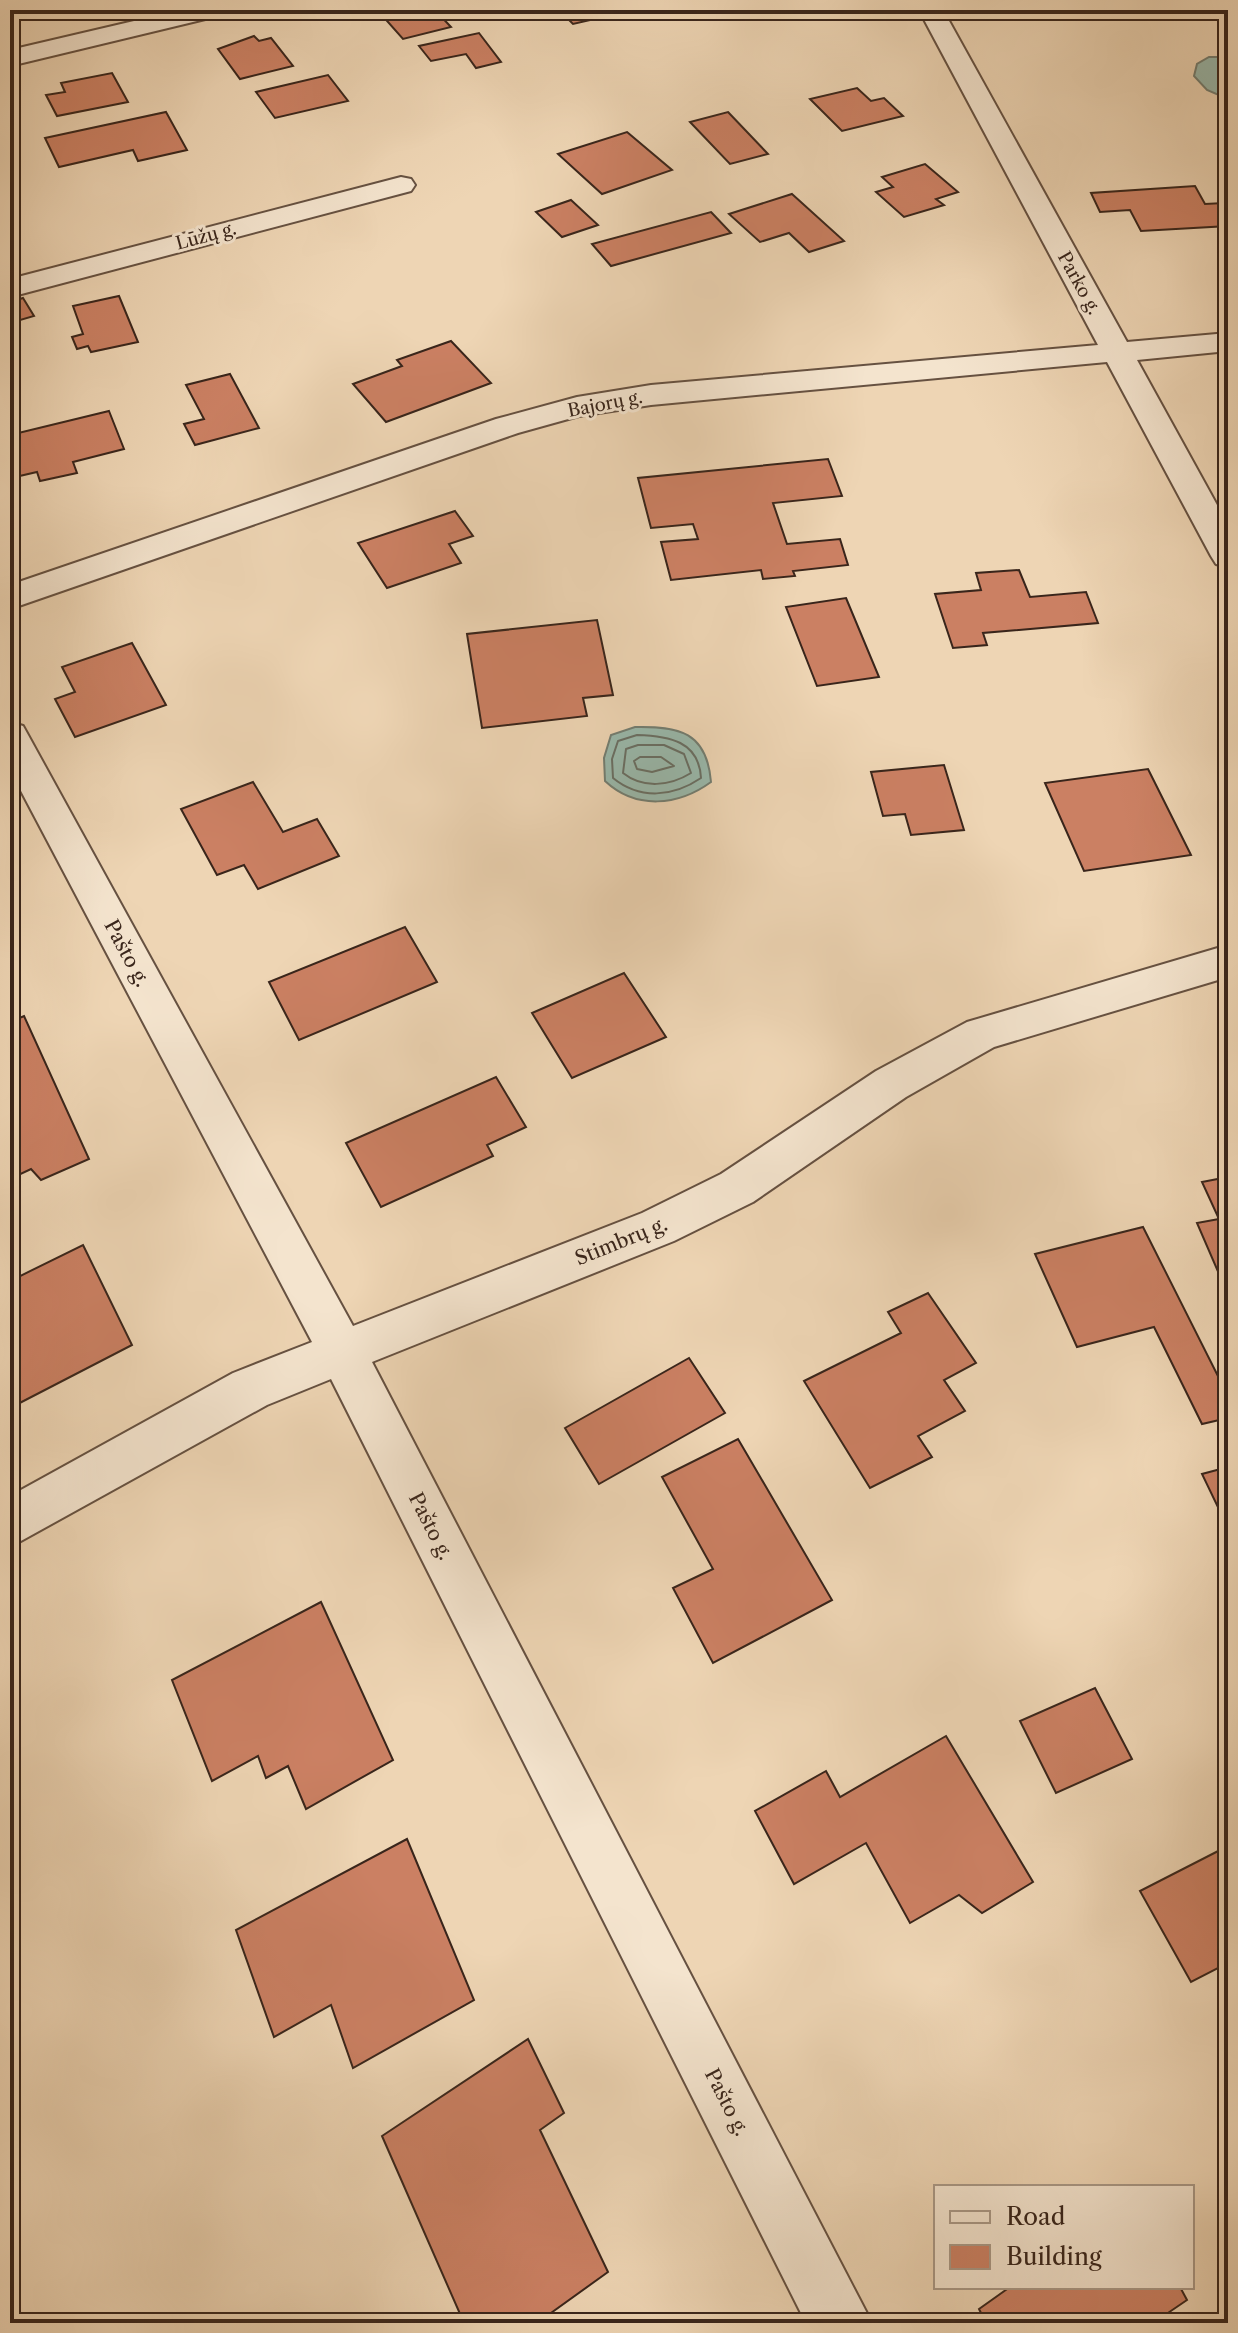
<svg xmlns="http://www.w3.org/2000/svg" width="1238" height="2333" font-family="'Libre Caslon Text',serif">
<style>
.water{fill:#99b9ac;stroke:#737e72;stroke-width:2}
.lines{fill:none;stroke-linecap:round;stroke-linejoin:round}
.shore{stroke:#696f64;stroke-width:2}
.building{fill:#cb8063;stroke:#39251b;stroke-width:2}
.minor-casing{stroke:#665141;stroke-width:4}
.minor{fill:#f4e4ce;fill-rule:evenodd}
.labels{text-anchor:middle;stroke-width:6;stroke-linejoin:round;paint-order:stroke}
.far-street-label{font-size:18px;fill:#39251b;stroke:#f4e4ce}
.street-label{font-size:20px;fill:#39251b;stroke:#f4e4ce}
</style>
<rect width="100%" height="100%" fill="#eed5b4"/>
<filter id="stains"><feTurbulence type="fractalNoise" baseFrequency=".0025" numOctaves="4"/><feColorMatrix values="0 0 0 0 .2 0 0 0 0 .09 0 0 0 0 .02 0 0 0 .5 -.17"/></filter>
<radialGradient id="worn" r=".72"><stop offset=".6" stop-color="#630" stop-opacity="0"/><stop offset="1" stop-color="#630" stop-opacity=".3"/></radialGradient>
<!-- water -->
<g class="water">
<polygon points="1209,57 1228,57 1228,99 1207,90 1194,76 1197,64"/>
<path d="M635,727c44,-1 72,5 76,55 -33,24 -75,28 -106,-1l-1,-23 7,-23z"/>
</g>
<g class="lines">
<!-- shore -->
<g class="shore">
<path d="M637,735c32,1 62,6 64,43 -28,19 -61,22 -88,0l-1,-19 6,-18z"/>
<path d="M638,745h26l20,9 7,19c-21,13 -48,16 -68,0l3,-24z"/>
<polygon points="640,757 661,757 674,766 652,772 637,769 634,761"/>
</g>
</g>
<!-- building -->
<g class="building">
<polygon points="391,10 435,10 451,27 403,39 380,13"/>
<polygon points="559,10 613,10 617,14 573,24"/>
<polygon points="479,33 501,62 476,68 466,54 431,61 419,46"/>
<polygon points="254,36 259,41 271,38 293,66 240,79 218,49"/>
<polygon points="112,73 128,102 57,116 46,95 65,92 61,83"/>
<polygon points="328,75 348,101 275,118 256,92"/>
<polygon points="857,88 871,101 884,98 903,116 842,131 810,99"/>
<polygon points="166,112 187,150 138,161 133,150 59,167 45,138"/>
<polygon points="728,112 768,154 730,164 690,122"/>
<polygon points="627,132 672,170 602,194 558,154"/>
<polygon points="925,164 958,192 936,199 944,205 904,217 876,192 893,187 882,177"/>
<polygon points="1195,186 1205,204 1224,203 1228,226 1141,231 1130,210 1100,212 1091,193"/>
<polygon points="792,194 844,241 809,252 789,233 760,242 729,214"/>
<polygon points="571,200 598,225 562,237 536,212"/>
<polygon points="711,212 731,233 611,266 592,244"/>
<polygon points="119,296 138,342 91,352 88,346 77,349 72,337 83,334 73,306"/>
<polygon points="23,298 34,316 10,323 10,302"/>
<polygon points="451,341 491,383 386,422 353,384 402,366 397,360"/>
<polygon points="230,374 259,428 195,445 184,424 204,419 186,385"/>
<polygon points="109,411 124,449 73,462 77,473 40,481 37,472 11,478 10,435"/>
<polygon points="828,459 842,496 773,503 787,544 840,539 848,565 793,571 795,576 763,579 761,570 671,580 661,542 698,539 693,524 651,528 638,478"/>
<polygon points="455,511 473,536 449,544 461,563 387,588 358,543"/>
<polygon points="1019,570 1030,597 1086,592 1098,623 983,633 987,645 953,648 935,594 981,590 976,573"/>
<polygon points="846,598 879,677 817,686 786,607"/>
<polygon points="597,620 613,695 583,698 587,716 482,728 467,634"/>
<polygon points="132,643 166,705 75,737 55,699 75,692 62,667"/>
<polygon points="944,765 964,830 911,835 905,814 883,816 871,772"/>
<polygon points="1148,769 1191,855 1084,871 1045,783"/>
<polygon points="253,782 283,832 317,819 339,856 258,889 244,865 217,875 181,809"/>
<polygon points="405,927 437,982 299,1040 269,982"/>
<polygon points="624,973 666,1037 572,1078 532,1013"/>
<polygon points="24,1016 89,1159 41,1180 31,1169 10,1179 10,1022"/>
<polygon points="496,1077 526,1127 487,1145 493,1156 381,1207 346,1143"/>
<polygon points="1228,1177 1228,1289 1226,1290 1197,1223 1219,1219 1202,1182"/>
<polygon points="1143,1227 1228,1396 1228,1418 1202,1424 1154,1327 1077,1347 1035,1254"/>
<polygon points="83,1245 132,1345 10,1408 10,1281"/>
<polygon points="928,1293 976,1363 944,1380 965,1411 918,1436 932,1457 870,1488 804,1381 901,1333 888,1312"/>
<polygon points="689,1358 725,1413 599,1484 565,1428"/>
<polygon points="738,1439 832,1600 713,1663 673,1588 713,1569 662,1477"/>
<polygon points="1228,1467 1228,1528 1202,1474"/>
<polygon points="321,1602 393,1760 306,1809 288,1766 266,1778 258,1756 212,1781 172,1680"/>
<polygon points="1095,1688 1132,1759 1056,1793 1020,1721"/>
<polygon points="946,1736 1033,1882 982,1913 959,1895 910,1923 866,1843 794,1884 755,1811 826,1771 840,1797"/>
<polygon points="407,1839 474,2000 353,2068 331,2005 274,2037 236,1930"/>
<polygon points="1228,1846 1228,1963 1191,1982 1140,1891"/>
<polygon points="528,2039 564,2113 540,2130 608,2272 537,2323 464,2323 382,2136"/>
<polygon points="1010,2287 1180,2287 1187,2300 1162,2317 1165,2323 986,2323 979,2309"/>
</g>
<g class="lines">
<defs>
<g id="minor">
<polygon points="181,10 225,10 222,15 10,66 10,50"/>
<polygon points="919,10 943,10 1127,342 1228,333 1228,351 1137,360 1228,525 1228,567 1216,564 1211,556 1107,362 651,405 579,416 518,433 10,609 10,585 496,419 577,397 651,385 1098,345"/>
<polygon points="401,177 411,179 415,185 411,191 10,297 10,279"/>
<polygon points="10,722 23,726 28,735 353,1326 642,1213 721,1174 876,1071 967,1022 1228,945 1228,977 994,1047 906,1097 753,1202 674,1241 372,1362 872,2323 806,2323 331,1379 267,1405 10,1547 10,1496 233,1373 312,1342 10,770"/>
</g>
</defs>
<!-- minor casing -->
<use href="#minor" class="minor-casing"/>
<!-- minor -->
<use href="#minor" class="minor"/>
</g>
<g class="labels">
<!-- far-street labels -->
<g class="far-street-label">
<text transform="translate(206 236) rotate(-15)" y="6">Lūžų g.</text>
<text transform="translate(1079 283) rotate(61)" y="6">Parko g.</text>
<text transform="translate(605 404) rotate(-11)" y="6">Bajorų g.</text>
</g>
<!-- street labels -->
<g class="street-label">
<text transform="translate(127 953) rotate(62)" y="7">Pašto g.</text>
<text transform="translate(621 1241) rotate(-22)" y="7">Stimbrų g.</text>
<text transform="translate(431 1526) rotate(63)" y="7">Pašto g.</text>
<text transform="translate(727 2102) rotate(63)" y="7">Pašto g.</text>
</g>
</g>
<!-- margin -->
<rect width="1238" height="2333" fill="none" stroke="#eed5b4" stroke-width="40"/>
<rect x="12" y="12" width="1214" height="2309" fill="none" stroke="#39251b" stroke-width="4"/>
<rect x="20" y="20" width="1198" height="2293" fill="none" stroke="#39251b" stroke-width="2"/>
<!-- legend -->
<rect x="934" y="2185" width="260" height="104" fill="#f4e4ce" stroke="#a99886" stroke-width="2"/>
<rect x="950" y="2211" width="40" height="12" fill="#f4e4ce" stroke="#a99886" stroke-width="2"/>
<text x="1006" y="2225" font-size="24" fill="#39251b">Road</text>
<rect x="950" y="2245" width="40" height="24" fill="#cb8063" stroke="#a99886" stroke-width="2"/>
<text x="1006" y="2265" font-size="24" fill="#39251b">Building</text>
<rect width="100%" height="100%" filter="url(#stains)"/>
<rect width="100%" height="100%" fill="url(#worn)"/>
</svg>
